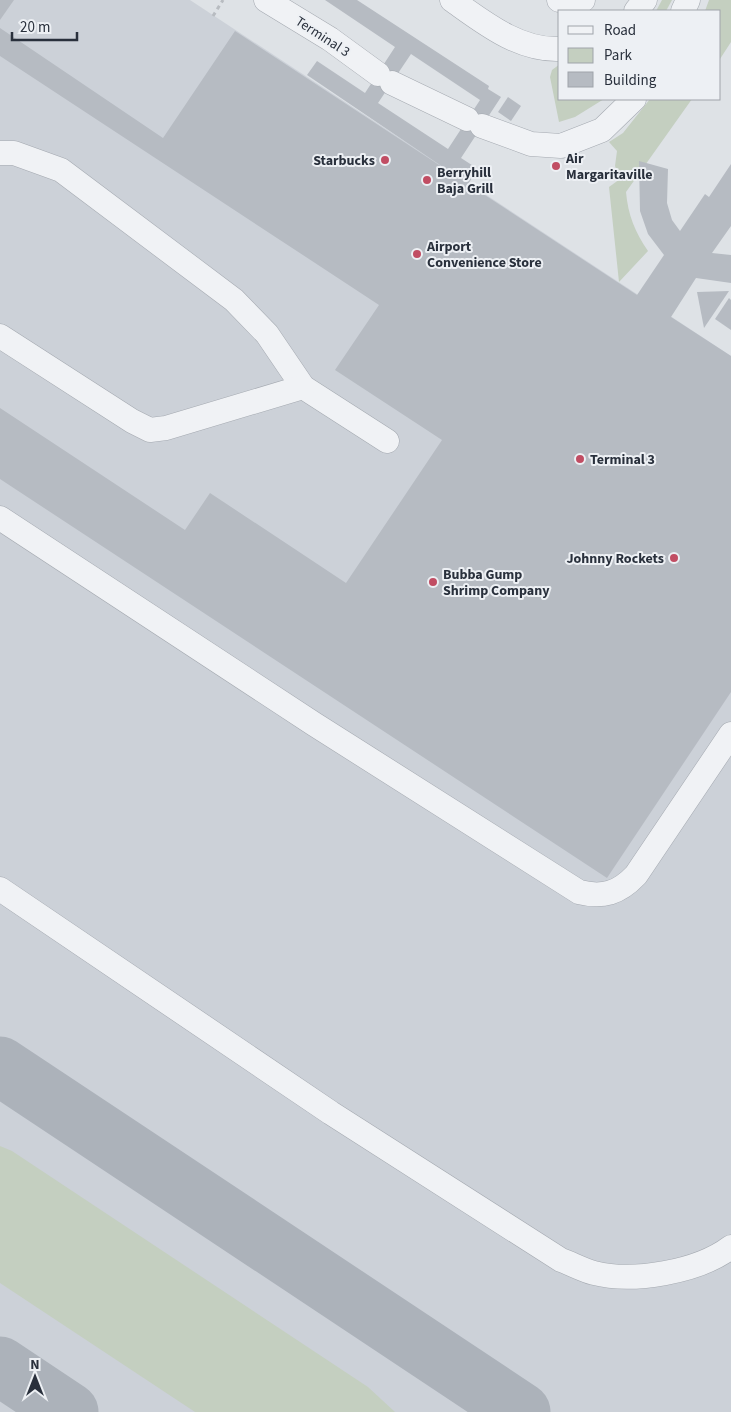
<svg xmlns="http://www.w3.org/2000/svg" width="731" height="1412" font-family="'Source Sans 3',sans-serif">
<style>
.built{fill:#ccd1d8}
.green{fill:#c4cfc0}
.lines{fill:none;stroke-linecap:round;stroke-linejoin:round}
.taxiway{stroke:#acb2ba;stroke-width:59}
.building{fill:#b6bbc2;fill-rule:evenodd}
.minor-casing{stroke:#a4a9b0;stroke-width:25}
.path{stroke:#b8bcc1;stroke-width:3;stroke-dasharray:4 4;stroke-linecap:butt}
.minor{stroke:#f0f2f5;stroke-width:24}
.poi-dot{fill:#c14d63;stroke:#edf0f4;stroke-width:2}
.labels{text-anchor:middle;stroke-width:4;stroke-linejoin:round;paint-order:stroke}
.street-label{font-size:14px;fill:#29303c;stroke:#edf0f4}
.poi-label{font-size:14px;font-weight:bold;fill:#29303c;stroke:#edf0f4;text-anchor:start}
</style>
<rect width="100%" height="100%" fill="#dee2e6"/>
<!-- built -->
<polygon class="built" points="0,0 190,0 731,356 731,1412 0,1412"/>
<!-- green -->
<g class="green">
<polygon points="662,0 672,0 666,11 656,11"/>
<polygon points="709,0 731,0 731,42 720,59 720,11 705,11"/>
<polygon points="560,64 560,99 604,99 575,117 559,122 550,77 552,70"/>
<path d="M650,99h42l-66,93c2,23 9,40 22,59l-29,31 -10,-95 11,-8 -5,-13 2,-15 -8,-9 14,-9z"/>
<polygon points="0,1146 12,1151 368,1387 395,1412 195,1412 0,1283"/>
</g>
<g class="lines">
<!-- taxiway -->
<g class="taxiway">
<polyline points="0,1066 521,1412"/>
<polyline points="0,1366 69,1412"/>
</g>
</g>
<!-- building -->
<g class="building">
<polygon points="0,0 14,0 0,20"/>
<path d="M325,0h32l132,86 -1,3 13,8 -40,61 17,11 -10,15 -161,-109 10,-14 48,32 30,-46zM411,54l69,46 -32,49 -70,-46z"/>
<polygon points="0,28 163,138 235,31 637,295 664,255 648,234 640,211 639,161 668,169 667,203 672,220 680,231 705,194 709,197 731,164 731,226 712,253 731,255 731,283 696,278 671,317 731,356 731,692 607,878 0,479 0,408 185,530 210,493 346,583 442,440 335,370 379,305 0,56"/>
<polygon points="508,97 521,106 511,121 498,112"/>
<polygon points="729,291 704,328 697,292"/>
<polygon points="729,298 731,300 731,330 715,319"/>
</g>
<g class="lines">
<defs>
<g id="minor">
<polyline points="266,0 330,39 378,74"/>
<path d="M452,0c31,22 67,51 108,49"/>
<polyline points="559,0 583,0"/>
<polyline points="636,11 645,0"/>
<polyline points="683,11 688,0"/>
<polyline points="392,83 467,119"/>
<polyline points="482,126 531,144 561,146 602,130 634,99"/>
<polyline points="0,153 14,153 61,170 234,300 267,334 303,387 387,441"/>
<polyline points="0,336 132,421 150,430 166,428 303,387"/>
<path d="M0,518l314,206 265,168c24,6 40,1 57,-17l95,-141"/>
<path d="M0,889l331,224 230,147c11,4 22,10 33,13 39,10 104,-1 137,-26"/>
</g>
</defs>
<!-- minor casing -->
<use href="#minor" class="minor-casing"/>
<!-- path -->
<polyline class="path" points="213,16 223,0"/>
<!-- minor -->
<use href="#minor" class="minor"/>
</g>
<!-- markers -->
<g class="poi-dot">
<circle cx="385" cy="160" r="5"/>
<circle cx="556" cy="166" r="5"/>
<circle cx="427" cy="180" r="5"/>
<circle cx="417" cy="254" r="5"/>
<circle cx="580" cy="459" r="5"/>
<circle cx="674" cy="558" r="5"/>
<circle cx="433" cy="582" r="5"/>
</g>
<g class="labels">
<!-- street labels -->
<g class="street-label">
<text transform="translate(323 36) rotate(33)" y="5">Terminal 3</text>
</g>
<!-- poi labels -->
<g class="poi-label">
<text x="566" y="163">Air<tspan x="566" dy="16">Margaritaville</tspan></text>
<text x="375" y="165" text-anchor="end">Starbucks</text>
<text x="437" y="177">Berryhill<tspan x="437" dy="16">Baja Grill</tspan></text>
<text x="427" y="251">Airport<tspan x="427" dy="16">Convenience Store</tspan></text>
<text x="590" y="464">Terminal 3</text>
<text x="664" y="563" text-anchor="end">Johnny Rockets</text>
<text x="443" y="579">Bubba Gump<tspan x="443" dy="16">Shrimp Company</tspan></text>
</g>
</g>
<!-- legend -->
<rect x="558" y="10" width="162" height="90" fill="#edf0f4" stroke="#9fa3aa"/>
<rect x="568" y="26" width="25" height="8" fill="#f0f2f5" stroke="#9fa3aa"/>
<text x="604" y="35" font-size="15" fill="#29303c">Road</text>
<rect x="568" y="48" width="25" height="15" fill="#c4cfc0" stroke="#9fa3aa"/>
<text x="604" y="60" font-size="15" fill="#29303c">Park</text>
<rect x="568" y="72" width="25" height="15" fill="#b6bbc2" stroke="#9fa3aa"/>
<text x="604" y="85" font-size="15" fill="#29303c">Building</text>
<!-- north arrow -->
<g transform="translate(35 1377)" stroke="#edf0f4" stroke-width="4" paint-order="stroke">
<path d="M0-4L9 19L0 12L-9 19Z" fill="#29303c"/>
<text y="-8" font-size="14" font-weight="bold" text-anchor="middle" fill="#29303c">N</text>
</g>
<!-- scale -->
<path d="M12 32v8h65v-8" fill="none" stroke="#29303c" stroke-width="2.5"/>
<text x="20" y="32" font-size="15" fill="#29303c" stroke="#edf0f4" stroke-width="4" paint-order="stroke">20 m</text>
</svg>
